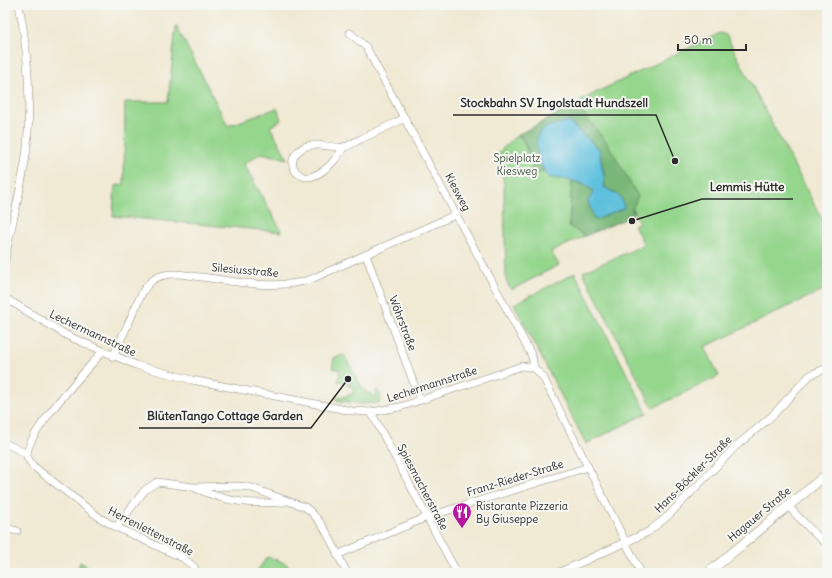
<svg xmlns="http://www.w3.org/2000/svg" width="832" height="578" font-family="Delius,sans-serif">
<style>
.green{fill:#95d68d;stroke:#60805c}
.forest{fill:#78b778;stroke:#527152}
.water{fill:#60c1de;stroke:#467684}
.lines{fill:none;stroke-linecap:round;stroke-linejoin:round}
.minor-casing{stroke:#8e8a7f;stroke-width:8}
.tertiary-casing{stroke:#8e8a7f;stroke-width:10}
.minor{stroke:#fff;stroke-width:7}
.tertiary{stroke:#fff;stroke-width:9}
.labels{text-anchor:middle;stroke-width:4;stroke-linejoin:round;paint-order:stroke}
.park-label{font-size:11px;fill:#465644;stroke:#f6f6f2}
.street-label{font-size:11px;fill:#2b2b2b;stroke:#f6f6f2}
.poi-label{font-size:11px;fill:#2b2b2b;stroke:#f6f6f2;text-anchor:start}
.leader{fill:none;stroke:#2b2b2b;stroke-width:1.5}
.callout-dot{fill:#2b2b2b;stroke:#f6f6f2;stroke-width:1.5}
.callout-label{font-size:12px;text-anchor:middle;font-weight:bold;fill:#2b2b2b;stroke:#f6f6f2;stroke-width:4;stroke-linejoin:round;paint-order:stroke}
</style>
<rect width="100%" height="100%" fill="#f6f6f2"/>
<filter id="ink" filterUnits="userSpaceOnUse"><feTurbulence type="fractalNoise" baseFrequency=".025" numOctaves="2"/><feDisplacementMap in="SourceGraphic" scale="8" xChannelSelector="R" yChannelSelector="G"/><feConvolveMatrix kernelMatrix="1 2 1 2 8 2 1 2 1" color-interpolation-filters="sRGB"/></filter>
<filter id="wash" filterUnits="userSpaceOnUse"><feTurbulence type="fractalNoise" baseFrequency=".012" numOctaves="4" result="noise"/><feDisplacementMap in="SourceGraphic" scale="16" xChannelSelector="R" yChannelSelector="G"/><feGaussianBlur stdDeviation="0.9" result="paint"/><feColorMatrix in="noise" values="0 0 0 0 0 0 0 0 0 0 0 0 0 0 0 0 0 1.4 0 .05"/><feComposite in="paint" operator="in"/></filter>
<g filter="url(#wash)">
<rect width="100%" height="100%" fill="#f0e9d3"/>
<!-- green -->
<g class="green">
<polygon points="176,25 228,126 277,108 281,120 270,127 288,159 261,153 244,164 282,232 113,216 115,186 124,184 125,102 168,102"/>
<polygon points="720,33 726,35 827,229 827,288 705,347 719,376 653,408 583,272 644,245 634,225 639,223 632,208 638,196 578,107 581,101 595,93"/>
<polygon points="517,135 521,137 533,163 531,175 543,171 548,177 572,179 569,226 585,236 551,252 559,265 511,290 506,281 504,185 499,152"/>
<polygon points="575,273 647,413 586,444 514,304"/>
<path d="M344,355l20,36 7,3 3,4 3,-8c4,4 5,7 2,13l-17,1 -26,-4 1,-4 9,1 1,-2h5l2,-8 -6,-1 1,-3 -11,-2 2,-11 -8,-2 2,-10z"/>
<path d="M267,557c13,3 21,7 30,16h-41z"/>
<polygon points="80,562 97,573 98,573 77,573"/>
</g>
<!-- forest -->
<path class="forest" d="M575,105l3,2 30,37 30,52 -6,13 1,4 -3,4 -45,19 -16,-10 3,-47 13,5 9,7 27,6 -17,-10c3,-12 -4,-24 -4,-37l-31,-28 -28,9c-7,13 -2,27 2,40l-12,4 2,-12 -12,-26 -4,-2z"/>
<!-- water -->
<path class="water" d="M564,122h5l31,28c0,13 6,24 4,37l17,10 3,11 -29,12 -7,-19 6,-10c-17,-13 -27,-10 -46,-14 -7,-9 -17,-35 -8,-45 6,-6 17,-8 24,-10z"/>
</g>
<g filter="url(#ink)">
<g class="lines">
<defs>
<g id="minor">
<polyline points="350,33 366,47 532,356 534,368"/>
<path d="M344,147c-8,12 -17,24 -31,29 -12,5 -26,-8 -18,-21 13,-18 33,-6 49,-8 5,-1 12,-6 17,-8 15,-7 30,-14 44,-21"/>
<polyline points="366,255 420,400"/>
<path d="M5,261c6,-38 18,-75 22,-114 4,-46 1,-97 -8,-142"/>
<polyline points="5,298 68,336 136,365 192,380 352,411 371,412 400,407 522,366 534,368 543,377 641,573"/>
<path d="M102,352c-16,19 -78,83 -75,105l6,9 67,52 16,9 67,31 11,9 3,6"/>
<path d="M113,357l29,-64c6,-10 12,-16 23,-18 12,-3 25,1 37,2 36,5 72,13 107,3l148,-66"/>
<polyline points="371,412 457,573"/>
<polyline points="5,443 27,454"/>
<path d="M195,488c32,14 54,17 89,14"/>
<polyline points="787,505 814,533 827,544"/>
<path d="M116,527l29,-37 12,-8 36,5 44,-1 12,1 56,20c21,15 30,44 42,66"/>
<polyline points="5,528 17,531"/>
<polyline points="337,555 427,517 588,467"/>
<polyline points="558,573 648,532 668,516 736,446 772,416 810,375 827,368"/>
</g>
<polyline id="tertiary" points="708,573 827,474"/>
</defs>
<!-- minor casing -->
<use href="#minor" class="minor-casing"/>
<!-- tertiary casing -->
<use href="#tertiary" class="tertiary-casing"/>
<!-- minor -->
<use href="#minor" class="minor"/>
<!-- tertiary -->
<use href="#tertiary" class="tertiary"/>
</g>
</g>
<!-- icons -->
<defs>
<symbol id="restaurant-pin" viewBox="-11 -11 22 30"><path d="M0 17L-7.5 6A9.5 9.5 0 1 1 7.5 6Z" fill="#b5179e" stroke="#f6f6f2"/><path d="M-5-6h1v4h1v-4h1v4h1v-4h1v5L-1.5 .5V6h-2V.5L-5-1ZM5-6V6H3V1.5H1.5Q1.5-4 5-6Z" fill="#fff"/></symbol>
</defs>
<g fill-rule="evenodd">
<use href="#restaurant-pin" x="451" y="501" width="22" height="30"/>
</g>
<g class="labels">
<!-- park labels -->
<g class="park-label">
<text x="517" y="162">Spielplatz<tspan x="517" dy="13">Kiesweg</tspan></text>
</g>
<!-- street labels -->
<g class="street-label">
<text transform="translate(458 192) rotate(62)" y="4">Kiesweg</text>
<text transform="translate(245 270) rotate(5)" y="4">Silesiusstraße</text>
<text transform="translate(403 323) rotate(69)" y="4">Wöhrstraße</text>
<text transform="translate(93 333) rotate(25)" y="4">Lechermannstraße</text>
<text transform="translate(432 384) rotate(-18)" y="4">Lechermannstraße</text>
<text transform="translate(693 474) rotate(-45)" y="4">Hans-Böckler-Straße</text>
<text transform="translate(515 478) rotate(-17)" y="4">Franz-Rieder-Straße</text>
<text transform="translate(423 487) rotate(62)" y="4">Spiesmacherstraße</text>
<text transform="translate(759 514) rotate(-40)" y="4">Hagauer Straße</text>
<text transform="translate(151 531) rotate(27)" y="4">Herrenlettenstraße</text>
</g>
<!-- poi labels -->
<g class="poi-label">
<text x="476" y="510">Ristorante Pizzeria<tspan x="476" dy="13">By Giuseppe</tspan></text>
</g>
</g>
<!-- callouts -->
<path class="leader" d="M675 161L656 115H453M632 221L702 199H793M348 379L311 428H139"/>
<g class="callout-dot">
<circle cx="675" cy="161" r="4"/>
<circle cx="632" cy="221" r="4"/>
<circle cx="348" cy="379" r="4"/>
</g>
<g class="callout-label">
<text x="554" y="107">Stockbahn SV Ingolstadt Hundszell</text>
<text x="747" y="191">Lemmis Hütte</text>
<text x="225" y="420">BlütenTango Cottage Garden</text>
</g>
<!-- margin -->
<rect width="832" height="578" fill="none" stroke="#f6f6f2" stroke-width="20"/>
<!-- scale -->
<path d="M678 44v6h68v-6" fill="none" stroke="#2b2b2b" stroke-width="2"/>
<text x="684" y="44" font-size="12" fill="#2b2b2b" stroke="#f6f6f2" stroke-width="3" paint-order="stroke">50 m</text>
</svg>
